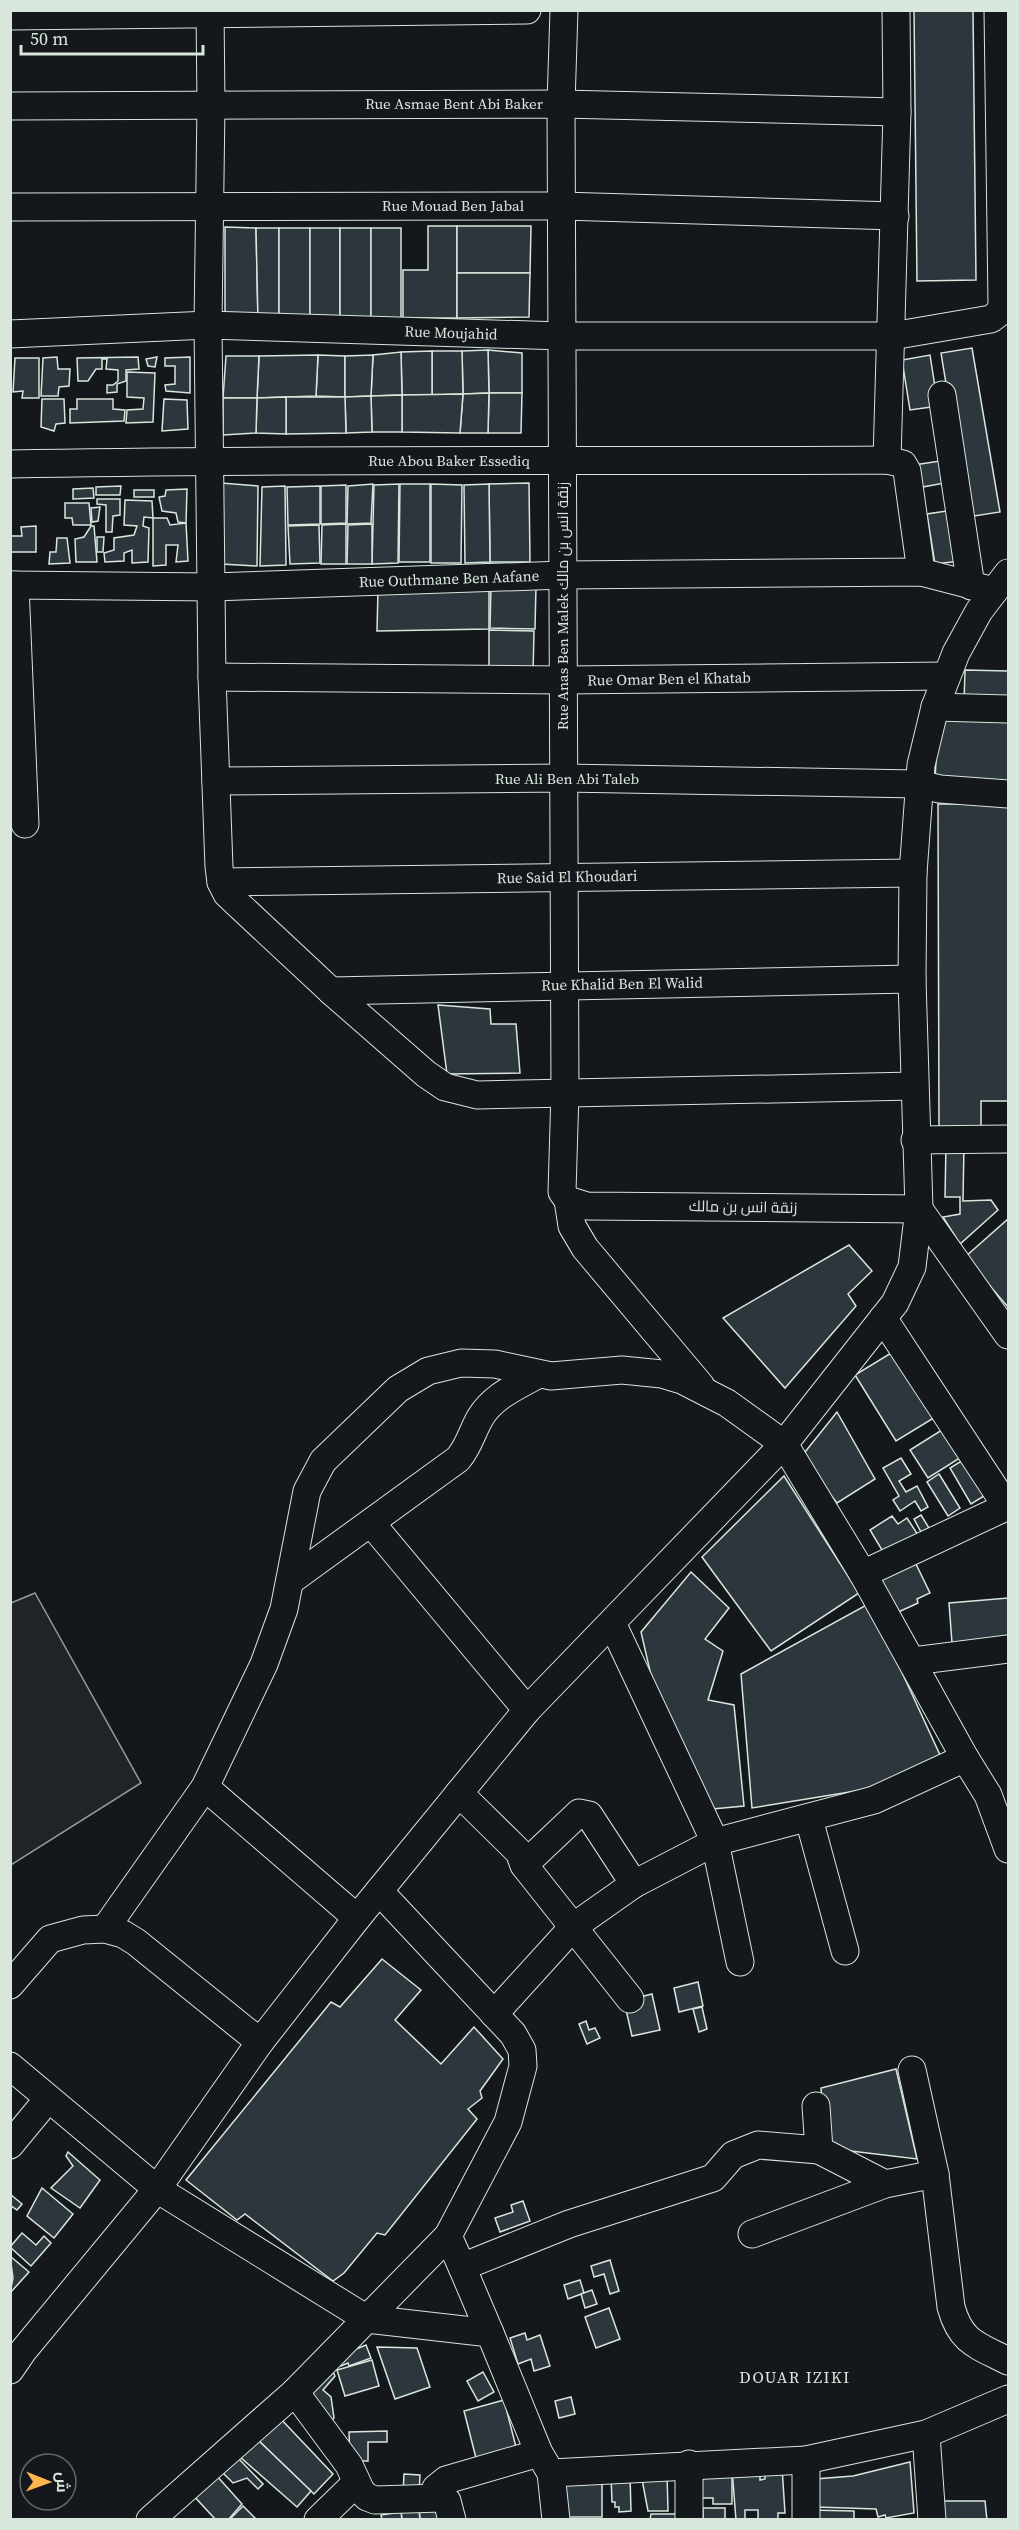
<svg xmlns="http://www.w3.org/2000/svg" width="1019" height="2530" font-family="'Source Serif 4',Cairo,serif">
<style>
.grass{fill:#202428;stroke:#939e99;stroke-width:1.5}
.building{fill:#2c363c;stroke:#d8e6dc;stroke-width:1.5}
.lines{fill:none;stroke-linecap:round;stroke-linejoin:round}
.minor-casing{stroke:#d8e6dc;stroke-width:29}
.minor{stroke:#14181c;stroke-width:27}
.labels{text-anchor:middle;stroke-width:4.5;stroke-linejoin:round;paint-order:stroke}
.street-label{font-size:15px;fill:#d8e6dc;stroke:#14181c}
.neighbourhood-label{font-size:16px;letter-spacing:1.5px;fill:#d8e6dc;stroke:#14181c}
</style>
<rect width="100%" height="100%" fill="#14181c"/>
<!-- grass -->
<polygon class="grass" points="35,1593 141,1783 11,1865 11,1603"/>
<!-- building -->
<g class="building">
<polygon points="914,10 973,10 976,280 917,281"/>
<polygon points="428,226 457,226 457,318 403,318 403,270 428,270"/>
<polygon points="457,226 531,226 530,273 457,273"/>
<polygon points="225,227 256,228 258,321 225,319"/>
<polygon points="256,228 279,228 279,321 258,321"/>
<rect x="279" y="228" width="31" height="92"/>
<rect x="310" y="228" width="30" height="92"/>
<polygon points="340,228 371,228 371,320 340,321"/>
<rect x="371" y="228" width="30" height="92"/>
<polygon points="457,273 530,273 529,317 457,318"/>
<polygon points="972,348 1000,512 968,517 941,353"/>
<polygon points="488,350 522,353 522,393 489,393"/>
<polygon points="488,350 489,393 463,394 462,351"/>
<polygon points="432,351 462,351 463,394 432,395"/>
<polygon points="432,351 432,395 402,395 401,352"/>
<polygon points="401,352 402,395 371,396 373,355"/>
<polygon points="318,355 345,356 345,397 316,396"/>
<polygon points="318,355 316,396 257,398 259,356"/>
<polygon points="373,355 371,396 345,397 345,356"/>
<polygon points="930,355 938,406 910,410 902,360"/>
<polygon points="226,356 259,356 257,398 223,398"/>
<polygon points="57,357 58,369 70,369 69,386 59,387 58,396 41,396 43,358"/>
<polygon points="138,357 139,369 126,370 126,381 117,384 117,392 107,393 107,385 113,385 118,381 118,370 106,369 107,359 102,359 102,369 96,369 88,381 78,381 77,358"/>
<polygon points="157,357 155,367 148,366 146,359"/>
<polygon points="190,357 190,393 166,391 165,385 175,384 175,366 165,366 165,358"/>
<polygon points="15,358 39,358 39,398 22,398 23,391 13,392"/>
<polygon points="127,372 155,373 153,422 126,423 127,410 143,409 144,398 127,397"/>
<polygon points="489,393 522,393 521,433 488,433"/>
<polygon points="489,393 488,433 460,433 463,394"/>
<polygon points="463,394 460,433 402,432 402,395"/>
<polygon points="402,395 402,432 372,432 371,396"/>
<polygon points="371,396 372,432 346,433 345,397"/>
<polygon points="286,397 345,397 346,433 286,434"/>
<polygon points="286,397 286,434 256,433 257,398"/>
<polygon points="223,398 257,398 256,433 223,435"/>
<polygon points="42,399 64,399 65,423 56,424 54,431 41,427"/>
<polygon points="77,399 113,399 113,409 125,410 124,421 70,423 70,409 77,409"/>
<polygon points="164,399 187,400 188,429 162,431"/>
<polygon points="940,461 945,483 917,488 914,465"/>
<polygon points="221,483 258,486 257,566 221,564"/>
<polygon points="529,483 530,562 490,562 489,484"/>
<polygon points="373,484 371,523 347,524 348,486"/>
<polygon points="399,484 398,563 372,564 374,485"/>
<polygon points="400,484 430,484 430,562 399,562"/>
<polygon points="431,484 462,485 461,563 431,563"/>
<polygon points="489,484 490,562 465,563 464,485"/>
<polygon points="346,485 346,523 321,524 321,486"/>
<polygon points="121,486 120,495 96,495 96,487"/>
<polygon points="285,486 286,565 260,566 262,487"/>
<polygon points="320,486 320,524 288,525 287,487"/>
<polygon points="93,488 94,498 73,499 73,489"/>
<polygon points="187,489 186,523 178,522 176,513 162,511 159,497 165,496 166,490"/>
<rect x="134" y="490" width="20" height="7"/>
<polygon points="97,499 120,499 120,515 113,516 112,532 106,532 106,505 97,504"/>
<polygon points="125,500 152,501 153,518 144,517 143,526 149,528 148,562 132,563 132,550 124,553 124,561 105,562 104,553 114,550 114,538 134,535 137,526 124,525"/>
<polygon points="65,503 89,503 91,525 73,525 72,518 65,518"/>
<polygon points="100,507 98,521 92,522 91,508"/>
<polygon points="953,510 960,561 935,564 927,514"/>
<polygon points="153,518 167,518 170,525 186,523 188,561 176,562 178,545 166,545 166,565 153,566"/>
<polygon points="346,524 346,564 321,564 322,525"/>
<polygon points="372,524 372,564 347,564 348,525"/>
<polygon points="319,525 320,563 290,564 288,526"/>
<polygon points="36,526 36,552 11,552 10,536 22,536 21,527"/>
<polygon points="91,526 94,526 97,562 76,562 75,539 84,537"/>
<polygon points="97,537 104,537 103,552 97,552"/>
<polygon points="57,538 67,538 70,563 49,564 50,552 56,552"/>
<polygon points="491,585 536,586 535,629 490,628"/>
<polygon points="489,588 489,629 377,631 378,590"/>
<polygon points="489,630 534,631 533,675 489,674"/>
<polygon points="965,670 1008,671 1008,703 964,702"/>
<polygon points="938,719 1008,722 1008,784 935,781"/>
<polygon points="938,804 1008,804 1008,1101 981,1101 981,1128 939,1128"/>
<polygon points="438,1005 490,1009 491,1024 516,1024 520,1073 447,1074"/>
<polygon points="946,1144 964,1144 963,1201 991,1200 998,1210 960,1244 943,1217 960,1214 960,1197 945,1197"/>
<polygon points="1008,1219 1008,1307 965,1257"/>
<polygon points="849,1245 872,1271 848,1294 856,1306 785,1388 723,1318"/>
<polygon points="896,1350 937,1416 896,1441 855,1375"/>
<polygon points="837,1412 875,1479 837,1503 801,1457"/>
<polygon points="945,1428 963,1456 928,1478 910,1450"/>
<polygon points="968,1457 989,1493 971,1504 950,1468"/>
<polygon points="901,1458 911,1474 899,1481 906,1492 917,1486 928,1507 921,1511 915,1501 900,1511 893,1500 899,1496 883,1468"/>
<polygon points="939,1474 960,1508 948,1516 927,1482"/>
<polygon points="784,1476 859,1593 771,1651 702,1557"/>
<polygon points="921,1515 929,1528 921,1532 914,1519"/>
<polygon points="892,1516 898,1524 907,1518 918,1535 885,1555 870,1530"/>
<polygon points="914,1560 930,1593 917,1599 918,1603 894,1614 877,1579"/>
<polygon points="691,1572 729,1608 705,1639 723,1651 708,1700 734,1705 744,1806 702,1810 656,1697 641,1632"/>
<polygon points="1008,1598 1008,1639 952,1643 949,1603"/>
<polygon points="870,1603 940,1755 868,1789 752,1808 741,1674"/>
<polygon points="382,1959 421,1990 395,2020 441,2064 474,2027 503,2059 480,2091 482,2098 468,2109 477,2119 385,2235 377,2233 344,2273 333,2281 245,2214 237,2220 186,2180 331,2002 340,2007"/>
<polygon points="698,1982 703,2006 679,2012 674,1988"/>
<polygon points="652,1994 660,2030 632,2036 624,2001"/>
<polygon points="702,2007 707,2029 699,2032 693,2009"/>
<polygon points="586,2021 589,2030 595,2028 600,2038 587,2044 579,2024"/>
<polygon points="896,2069 917,2159 826,2148 821,2088"/>
<polygon points="68,2152 100,2180 80,2208 51,2188 73,2166 66,2156"/>
<polygon points="42,2188 73,2214 54,2238 27,2216"/>
<polygon points="10,2194 22,2204 17,2210 10,2205"/>
<polygon points="523,2201 530,2221 500,2232 495,2218 513,2212 511,2205"/>
<polygon points="22,2233 36,2245 44,2236 51,2243 31,2266 10,2247"/>
<polygon points="10,2256 29,2272 10,2293 13,2278"/>
<polygon points="610,2260 619,2291 610,2294 604,2274 594,2277 591,2266"/>
<polygon points="580,2280 584,2293 568,2299 564,2285"/>
<polygon points="592,2290 597,2304 585,2308 581,2294"/>
<polygon points="609,2308 620,2339 596,2348 585,2317"/>
<polygon points="525,2333 527,2340 540,2335 550,2366 534,2371 531,2359 518,2364 510,2338"/>
<polygon points="366,2345 371,2358 349,2366 348,2363 341,2366 337,2357"/>
<polygon points="377,2347 417,2348 430,2387 395,2399"/>
<polygon points="372,2360 379,2386 345,2396 337,2370"/>
<polygon points="330,2365 335,2376 323,2390 331,2397 334,2418 325,2427 297,2394"/>
<polygon points="483,2372 494,2392 478,2401 467,2381"/>
<polygon points="571,2397 575,2414 559,2418 555,2401"/>
<polygon points="504,2400 516,2447 476,2458 464,2411"/>
<polygon points="278,2416 333,2474 314,2494 256,2438"/>
<polygon points="387,2431 387,2442 368,2442 368,2461 350,2461 349,2432"/>
<polygon points="259,2441 311,2491 297,2507 240,2457"/>
<polygon points="237,2457 263,2484 258,2489 247,2478 233,2483 221,2471"/>
<polygon points="910,2462 914,2513 886,2518 885,2515 878,2517 876,2509 815,2507 815,2479 853,2476"/>
<polygon points="765,2467 782,2467 785,2513 778,2513 778,2520 758,2520 758,2510 745,2510 745,2520 736,2520 732,2469 740,2476 760,2476 760,2480 765,2479"/>
<polygon points="702,2471 732,2471 732,2504 713,2504 713,2498 702,2498"/>
<polygon points="667,2473 668,2511 648,2511 641,2474"/>
<polygon points="404,2474 420,2475 419,2494 403,2493"/>
<polygon points="216,2475 242,2504 228,2520 216,2520 192,2494"/>
<polygon points="630,2475 631,2511 619,2512 619,2507 615,2507 615,2502 612,2502 611,2476"/>
<polygon points="565,2479 602,2479 602,2517 566,2517"/>
<polygon points="938,2501 985,2501 987,2520 938,2520"/>
<polygon points="243,2506 257,2520 229,2520"/>
<polygon points="446,2506 447,2520 420,2520 419,2509"/>
<polygon points="703,2508 725,2508 725,2519 732,2520 703,2520"/>
<polygon points="419,2509 420,2520 402,2520 401,2512"/>
<polygon points="809,2510 854,2511 854,2520 809,2520"/>
<polygon points="401,2512 402,2520 382,2520 381,2515"/>
<polygon points="651,2514 684,2514 684,2520 650,2520"/>
</g>
<g class="lines">
<defs>
<g id="minor">
<polyline points="210,10 211,105 208,325 212,677 219,867 221,882 227,894 331,991 426,1074 445,1087 477,1095 914,1086"/>
<polyline points="564,10 561,104 565,1092 562,1192 568,1200 587,1206 919,1209"/>
<polyline points="10,16 527,10"/>
<polyline points="10,106 561,104 897,112"/>
<polyline points="10,207 561,206 895,216"/>
<polyline points="10,334 208,325 562,336 892,336 991,319 999,313 1002,305 998,10"/>
<polyline points="942,395 971,586"/>
<polyline points="887,460 897,112 896,10"/>
<path d="M10,464c293,-6 585,-2 877,-4l16,4 4,7 14,101"/>
<polyline points="10,585 213,587 563,575 921,572 994,591"/>
<polyline points="15,585 25,824"/>
<polyline points="212,677 563,680 946,676"/>
<polyline points="935,707 1008,709"/>
<polyline points="216,781 564,778 918,784 940,789 1008,794"/>
<polyline points="221,882 913,873"/>
<polyline points="331,991 912,979"/>
<polyline points="915,1140 1008,1139"/>
<polyline points="568,1200 572,1226 585,1248 701,1386"/>
<polyline points="919,1209 1008,1335"/>
<polyline points="883,1318 1007,1507"/>
<polyline points="371,1523 527,1710"/>
<polyline points="863,1574 1008,1506"/>
<path d="M290,1581l168,-122c11,-13 14,-27 22,-41 13,-22 36,-31 57,-43"/>
<polyline points="612,1623 715,1842 740,1962"/>
<polyline points="913,1661 1008,1649"/>
<polyline points="205,1787 357,1918"/>
<polyline points="459,1793 519,1852 524,1865 630,1999"/>
<polyline points="809,1819 845,1951"/>
<polyline points="524,1865 579,1813 589,1815 634,1884"/>
<polyline points="105,1929 205,1787 264,1664 284,1609 307,1491 323,1461 398,1389 428,1371 461,1363 495,1364 551,1376 622,1370 662,1374 682,1380 727,1403 784,1444 863,1574 965,1758 988,1795 1008,1849"/>
<polyline points="10,1985 50,1939 83,1930 105,1929 123,1934 136,1942 260,2042"/>
<polyline points="494,2014 573,1927 634,1884 715,1842 874,1800 965,1758"/>
<polyline points="10,2066 157,2189 367,2319 490,2333 539,2453 551,2473 556,2520"/>
<path d="M912,2070l23,104 16,133c10,36 26,38 57,54"/>
<polyline points="816,2106 819,2150 885,2184"/>
<polyline points="10,2145 48,2099"/>
<polyline points="752,2234 885,2184 935,2174"/>
<polyline points="448,2236 462,2267 569,2224 713,2178 733,2155 758,2145 819,2150"/>
<polyline points="462,2267 490,2333"/>
<polyline points="10,2370 23,2351 157,2189 260,2042 357,1918 527,1710 784,1444 895,1303 912,1267 919,1209 912,979 913,873 921,765 935,707 956,653 979,611 1008,573"/>
<polyline points="295,2392 349,2465 361,2491 367,2497 375,2500 442,2498 447,2501 452,2520"/>
<polyline points="926,2434 932,2520"/>
<polyline points="806,2460 806,2520"/>
<polyline points="551,2473 806,2460 926,2434 1008,2399"/>
<polyline points="432,2497 436,2488 446,2480 539,2453"/>
<polyline points="150,2520 295,2392 448,2236 508,2122 523,2066 522,2050 513,2034 379,1891"/>
<polyline points="318,2520 356,2483"/>
<polyline points="689,2520 689,2464"/>
</g>
</defs>
<!-- minor casing -->
<use href="#minor" class="minor-casing"/>
<!-- minor -->
<use href="#minor" class="minor"/>
</g>
<g class="labels">
<!-- street labels -->
<g class="street-label">
<text x="454" y="109">Rue Asmae Bent Abi Baker</text>
<text x="453" y="211">Rue Mouad Ben Jabal</text>
<text transform="translate(451 333) rotate(2)" y="5">Rue Moujahid</text>
<text x="449" y="466">Rue Abou Baker Essediq</text>
<text transform="translate(449 579) rotate(-2)" y="5">Rue Outhmane Ben Aafane</text>
<text transform="translate(563 606) rotate(-90)" y="5">Rue Anas Ben Malek زنقة انس بن مالك</text>
<text transform="translate(669 679) rotate(-1)" y="5">Rue Omar Ben el Khatab</text>
<text x="567" y="784">Rue Ali Ben Abi Taleb</text>
<text transform="translate(567 877) rotate(-1)" y="5">Rue Said El Khoudari</text>
<text transform="translate(622 984) rotate(-1)" y="5">Rue Khalid Ben El Walid</text>
<text transform="translate(743 1207) rotate(1)" y="5">زنقة انس بن مالك</text>
</g>
<!-- neighbourhood labels -->
<g class="neighbourhood-label">
<text x="795" y="2383">DOUAR IZIKI</text>
</g>
</g>
<!-- border -->
<rect width="1019" height="2530" fill="none" stroke="#d8e6dc" stroke-width="24"/>
<!-- north arrow -->
<g transform="translate(48 2482) rotate(91)"><circle r="28" fill="#14181c" stroke="#626a69" stroke-width="1.5"/>
<path d="M0-4.5L10 22L0 15L-10 22Z" fill="#ffb74d"/>
<text y="-9" font-size="16" font-weight="bold" text-anchor="middle" fill="#d8e6dc">ش</text>
</g>
<!-- scale -->
<path d="M21 45v9h182v-9" fill="none" stroke="#d8e6dc" stroke-width="3"/>
<text x="30" y="45" font-size="18" fill="#d8e6dc" stroke="#14181c" stroke-width="4.5" paint-order="stroke">50 m</text>
</svg>
